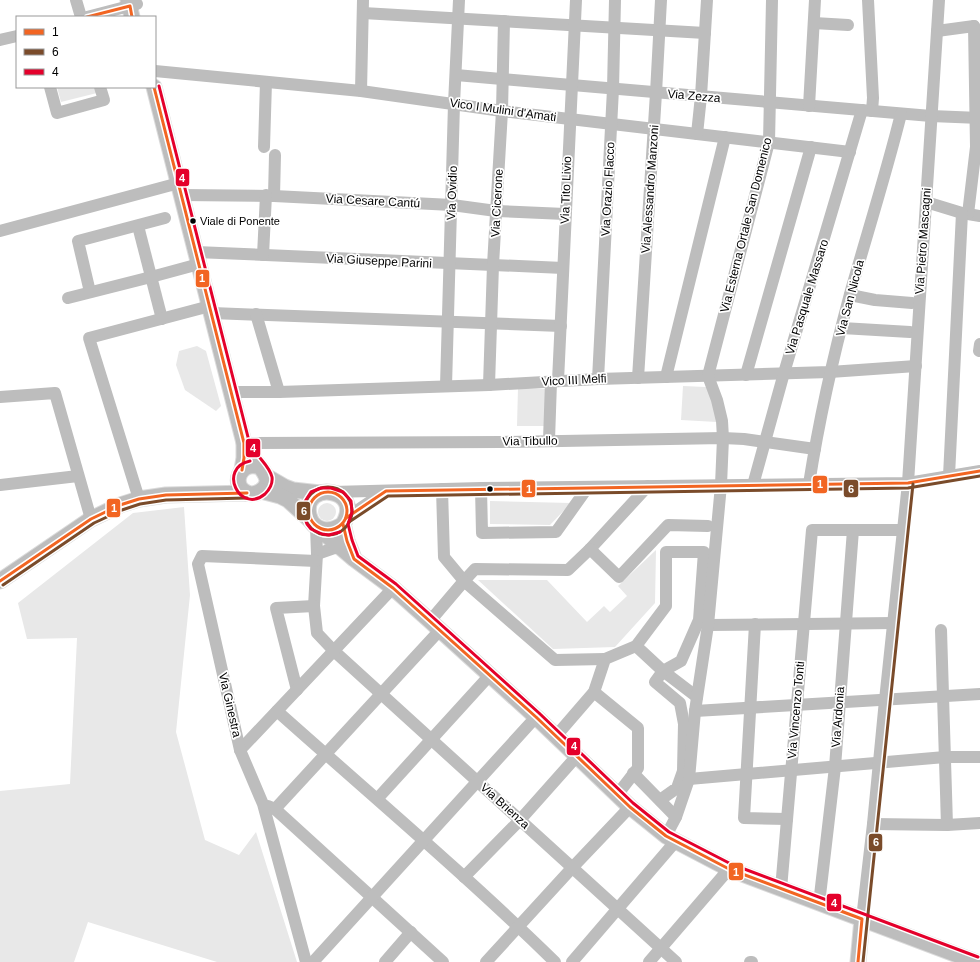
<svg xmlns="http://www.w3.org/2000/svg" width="980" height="962" font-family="Arial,sans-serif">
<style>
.green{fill:#e8e8e8}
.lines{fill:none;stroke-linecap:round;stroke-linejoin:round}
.major-casing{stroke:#dbdbdb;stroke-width:17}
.minor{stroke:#bdbdbd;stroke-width:12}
.major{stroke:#bdbdbd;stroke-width:15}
.bus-1-casing{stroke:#fff;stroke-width:6}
.bus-2-casing{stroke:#fff;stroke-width:6}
.bus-3-casing{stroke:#fff;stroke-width:6}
.bus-1{stroke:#f26522;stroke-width:3}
.bus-2{stroke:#7a4b2a;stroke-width:3}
.bus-3{stroke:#e4002b;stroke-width:3}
.bus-dot{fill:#000;stroke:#fff;stroke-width:1.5}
.labels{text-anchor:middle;stroke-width:3.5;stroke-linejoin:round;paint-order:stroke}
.bus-label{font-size:11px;fill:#000;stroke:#fff;text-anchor:start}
.street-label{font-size:12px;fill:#000;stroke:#fff}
.line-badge{stroke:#fff;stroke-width:1.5}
.badge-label{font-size:11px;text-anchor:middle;font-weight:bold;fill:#fff}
</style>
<rect width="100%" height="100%" fill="#fff"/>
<!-- green -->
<g class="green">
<polygon points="57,87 96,87 97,93 61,102"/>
<polygon points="197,346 206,351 221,406 216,411 185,390 176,365 179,351"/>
<polygon points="683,386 706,387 713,401 717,422 681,420"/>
<polygon points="518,388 547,389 547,426 517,426"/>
<polygon points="490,501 571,503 550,525 490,524"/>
<circle cx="327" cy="512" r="9"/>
<polygon points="184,507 190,595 176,732 205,840 239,855 256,832 297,962 217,962 88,922 74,962 0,962 0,791 70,784 77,638 27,639 18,603 133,513"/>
<polygon points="656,550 655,603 615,647 553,649 478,580 547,580 587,622 604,606 610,612 627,596 618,586"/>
</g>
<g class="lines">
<defs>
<g id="major">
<polyline points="128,0 132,17"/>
<polyline points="154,87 244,443 244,458 242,470"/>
<path d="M244,443c4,6 6,11 10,16 6,9 21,21 8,31 -4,3 -10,5 -15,3 -17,-8 -7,-33 13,-26"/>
<polyline points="266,476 285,487 293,490 320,493"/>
<polyline points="261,491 280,496 288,500 310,520"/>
<path d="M343,524c-12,9 -30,8 -34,-9 -8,-35 56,-28 34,9l4,17 6,15"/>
<polyline points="319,529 354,559 393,588 430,621 536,717 630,807 666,836 729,869 976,962"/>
<polyline points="0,581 91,519 120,505 139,499 166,495 247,493"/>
<polyline points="858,962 862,919"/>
</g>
</defs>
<!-- major casing -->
<use href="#major" class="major-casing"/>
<!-- minor -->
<g class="minor">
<polyline points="76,0 81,17"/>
<polyline points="868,0 873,98 872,111"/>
<polyline points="363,13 705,33"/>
<polyline points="87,17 137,4"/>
<polyline points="814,23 848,25"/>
<polyline points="937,31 974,26 977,32"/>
<polyline points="0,40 17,36"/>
<polyline points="155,71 361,91 502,111 850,152"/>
<polyline points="456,75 931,116 980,118"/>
<polyline points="50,87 57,113 104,100 100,87"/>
<polyline points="361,91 363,0"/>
<polyline points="809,106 815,0"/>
<polyline points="697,134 701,96 707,0"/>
<polyline points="264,147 266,82"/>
<polyline points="181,195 274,196 452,205 496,211 565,214"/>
<polyline points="274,196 275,155"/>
<polyline points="926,202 962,213 980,216"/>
<polyline points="968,214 976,147 974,26"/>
<polyline points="138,226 162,319"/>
<polyline points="0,231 179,183"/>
<polyline points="196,252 563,268"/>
<polyline points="263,255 266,195"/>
<polyline points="90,292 78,241 165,218"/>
<polyline points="850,295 875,300 912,303"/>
<polyline points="68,298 151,277 199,264"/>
<polyline points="212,313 561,326"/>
<polyline points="256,314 279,392"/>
<polyline points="842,328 910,332"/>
<polyline points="979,351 980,344"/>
<polyline points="746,375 811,147"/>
<polyline points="666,377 725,137"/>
<polyline points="638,378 656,93 661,0"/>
<polyline points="598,379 613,89 615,0"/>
<polyline points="558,381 576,0"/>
<polyline points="489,385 493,265 502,111 504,21"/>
<polyline points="446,386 454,104 459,0"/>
<polyline points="232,392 279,392 489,385 598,379 830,372 916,366"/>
<polyline points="0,397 55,393 91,519"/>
<polyline points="549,440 551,382"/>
<polyline points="244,443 502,442 723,438 744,439 815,449"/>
<polyline points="949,476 962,213"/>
<path d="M809,484c10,-64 24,-127 41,-190 17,-60 36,-120 51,-180"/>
<polyline points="0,485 78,476"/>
<polyline points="753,485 784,373 862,110"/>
<polyline points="481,488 482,533 556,532 588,487"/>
<polyline points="442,489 444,557 464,581 475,569 568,570 590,549 648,486"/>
<polyline points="333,492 481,488 908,483 980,471"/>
<polyline points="139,499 89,338 210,306"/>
<polyline points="346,518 386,491"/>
<polyline points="316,527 317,554 314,606 317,633 334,651 676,962"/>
<polyline points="590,549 619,577 668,525 708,526"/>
<polyline points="317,554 340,546"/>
<polyline points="430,621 464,581 555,660 605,659"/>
<polyline points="755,624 744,818 787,819"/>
<polyline points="708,625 894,623"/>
<polyline points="941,630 947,825"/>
<polyline points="636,646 663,671 697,697"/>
<polyline points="297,690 276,608 314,606"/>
<polyline points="594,692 638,728 638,768 617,795"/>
<path d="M277,711c93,83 189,164 278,251"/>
<polyline points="695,711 980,694"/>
<polyline points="556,736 594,692 605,659 636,646 666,606 666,552 704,552 699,620 681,661 663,671 655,682 680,703 684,724 683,771 677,788 660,800"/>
<polyline points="240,750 393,588"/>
<polyline points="633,773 676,817"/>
<polyline points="689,779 945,757 980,757"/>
<polyline points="378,798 490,675"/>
<polyline points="268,806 275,809 443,962"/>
<polyline points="275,809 440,630"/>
<polyline points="873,824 947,825 980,823"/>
<polyline points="666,836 676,817 689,779 695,711 708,625 721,485 723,438 722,421 717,400 708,376 769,142 772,0"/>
<polyline points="464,877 520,820 577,756"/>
<polyline points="781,889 812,530 903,530"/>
<polyline points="819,904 835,767 853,530"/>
<polyline points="862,919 873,824 885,700 908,483 939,0"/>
<polyline points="306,962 263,804 240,750 198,564 202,556 316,561"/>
<polyline points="313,962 536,717"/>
<polyline points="385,962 411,932"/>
<polyline points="486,962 572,868 630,807"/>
<polyline points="572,962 675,842"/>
<polyline points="649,962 729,869"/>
<polyline points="750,962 752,962"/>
</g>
<!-- major -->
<use href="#major" class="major"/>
<defs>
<g id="bus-1">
<polyline points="87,17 130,6 132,17"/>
<polyline points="154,87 244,443 244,458 242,470"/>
<circle cx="328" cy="511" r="19"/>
<polyline points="346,518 386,491 908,483 980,471"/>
<polyline points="343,524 347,541 354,559 393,588 536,717 630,807 666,836 729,869 862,919 858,962"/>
<polyline points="0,581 91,519 120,505 139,499 166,495 247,493"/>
</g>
<g id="bus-2">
<circle cx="328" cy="511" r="24"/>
<polyline points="349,522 388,496 908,488 980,476"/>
<polyline points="3,585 94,523 122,510 140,504 166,500 247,498"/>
<polyline points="863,962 913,484"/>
</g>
<g id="bus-3">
<path d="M159,86l90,355c2,4 5,9 8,13 5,7 13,14 15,23 1,7 -2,12 -7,17 -25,21 -48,-26 -15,-33"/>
<polyline points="340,532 329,535 322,534 311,529 307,524 304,516 304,503 311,492 321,488 331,488 343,492 351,501 352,512 348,524 352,540 358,556 396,584 539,713 633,803 669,832 731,864 978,957"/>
</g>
</defs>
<!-- bus-1 casing -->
<use href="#bus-1" class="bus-1-casing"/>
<!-- bus-2 casing -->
<use href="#bus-2" class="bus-2-casing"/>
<!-- bus-3 casing -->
<use href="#bus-3" class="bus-3-casing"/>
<!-- bus-1 -->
<use href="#bus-1" class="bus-1"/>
<!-- bus-2 -->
<use href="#bus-2" class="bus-2"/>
<!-- bus-3 -->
<use href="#bus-3" class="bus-3"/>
</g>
<!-- markers -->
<g class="bus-dot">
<circle cx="193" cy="221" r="3.5"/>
<circle cx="490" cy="489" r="3.5"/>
</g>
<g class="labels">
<!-- bus labels -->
<g class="bus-label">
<text x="200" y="225">Viale di Ponente</text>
</g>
<!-- street labels -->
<g class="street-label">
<text transform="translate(694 96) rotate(5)" y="4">Via Zezza</text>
<text transform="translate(503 110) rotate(8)" y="4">Vico I Mulini d'Amati</text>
<text transform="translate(608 189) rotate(-87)" y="4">Via Orazio Flacco</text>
<text transform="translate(650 189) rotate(-86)" y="4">Via Alessandro Manzoni</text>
<text transform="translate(566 190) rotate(-88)" y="4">Via Tito Livio</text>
<text transform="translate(452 193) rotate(-88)" y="4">Via Ovidio</text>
<text transform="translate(373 201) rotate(3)" y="4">Via Cesare Cantú</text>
<text transform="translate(497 203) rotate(-87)" y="4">Via Cicerone</text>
<text transform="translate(746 225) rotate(-76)" y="4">Via Esterna Ortale San Domenico</text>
<text transform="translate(923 241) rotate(-86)" y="4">Via Pietro Mascagni</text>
<text transform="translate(379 261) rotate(3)" y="4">Via Giuseppe Parini</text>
<text transform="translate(807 297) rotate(-73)" y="4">Via Pasquale Massaro</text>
<text transform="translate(850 298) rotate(-75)" y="4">Via San Nicola</text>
<text transform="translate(574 380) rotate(-3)" y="4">Vico III Melfi</text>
<text transform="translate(530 441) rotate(-1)" y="4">Via Tibullo</text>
<text transform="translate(230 705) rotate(77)" y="4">Via Ginestra</text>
<text transform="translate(796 710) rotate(-85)" y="4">Via Vincenzo Tonti</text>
<text transform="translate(838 717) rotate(-86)" y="4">Via Ardonia</text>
<text transform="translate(505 806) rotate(42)" y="4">Via Brienza</text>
</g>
</g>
<g class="line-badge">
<rect x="175" y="168" width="15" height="19" rx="4" fill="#e4002b"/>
<rect x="195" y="269" width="15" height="19" rx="4" fill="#f26522"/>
<rect x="245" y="438" width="16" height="20" rx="4" fill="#e4002b"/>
<rect x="812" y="475" width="16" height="19" rx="4" fill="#f26522"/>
<rect x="521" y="479" width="15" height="19" rx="4" fill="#f26522"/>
<rect x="843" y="479" width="16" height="19" rx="4" fill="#7a4b2a"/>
<rect x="106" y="498" width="15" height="20" rx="4" fill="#f26522"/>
<rect x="296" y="501" width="15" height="20" rx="4" fill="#7a4b2a"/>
<rect x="566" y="737" width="15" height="19" rx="4" fill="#e4002b"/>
<rect x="868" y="833" width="15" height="19" rx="4" fill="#7a4b2a"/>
<rect x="728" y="862" width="16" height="19" rx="4" fill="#f26522"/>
<rect x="826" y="893" width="16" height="19" rx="4" fill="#e4002b"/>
</g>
<g class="badge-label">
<text x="182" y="182">4</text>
<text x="202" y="282">1</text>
<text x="253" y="452">4</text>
<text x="820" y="488">1</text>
<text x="529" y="493">1</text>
<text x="851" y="493">6</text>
<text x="114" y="512">1</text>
<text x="304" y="515">6</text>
<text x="574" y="750">4</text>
<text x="876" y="846">6</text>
<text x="736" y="876">1</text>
<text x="834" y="907">4</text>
</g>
<!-- legend -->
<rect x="16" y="16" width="140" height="72" fill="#ffffff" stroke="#999999"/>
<rect x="24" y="29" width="20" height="6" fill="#f26522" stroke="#999999"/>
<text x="52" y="36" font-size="12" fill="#000000">1</text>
<rect x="24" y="49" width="20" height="6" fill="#7a4b2a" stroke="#999999"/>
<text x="52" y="56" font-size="12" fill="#000000">6</text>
<rect x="24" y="69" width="20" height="6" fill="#e4002b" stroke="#999999"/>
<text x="52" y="76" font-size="12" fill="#000000">4</text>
</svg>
